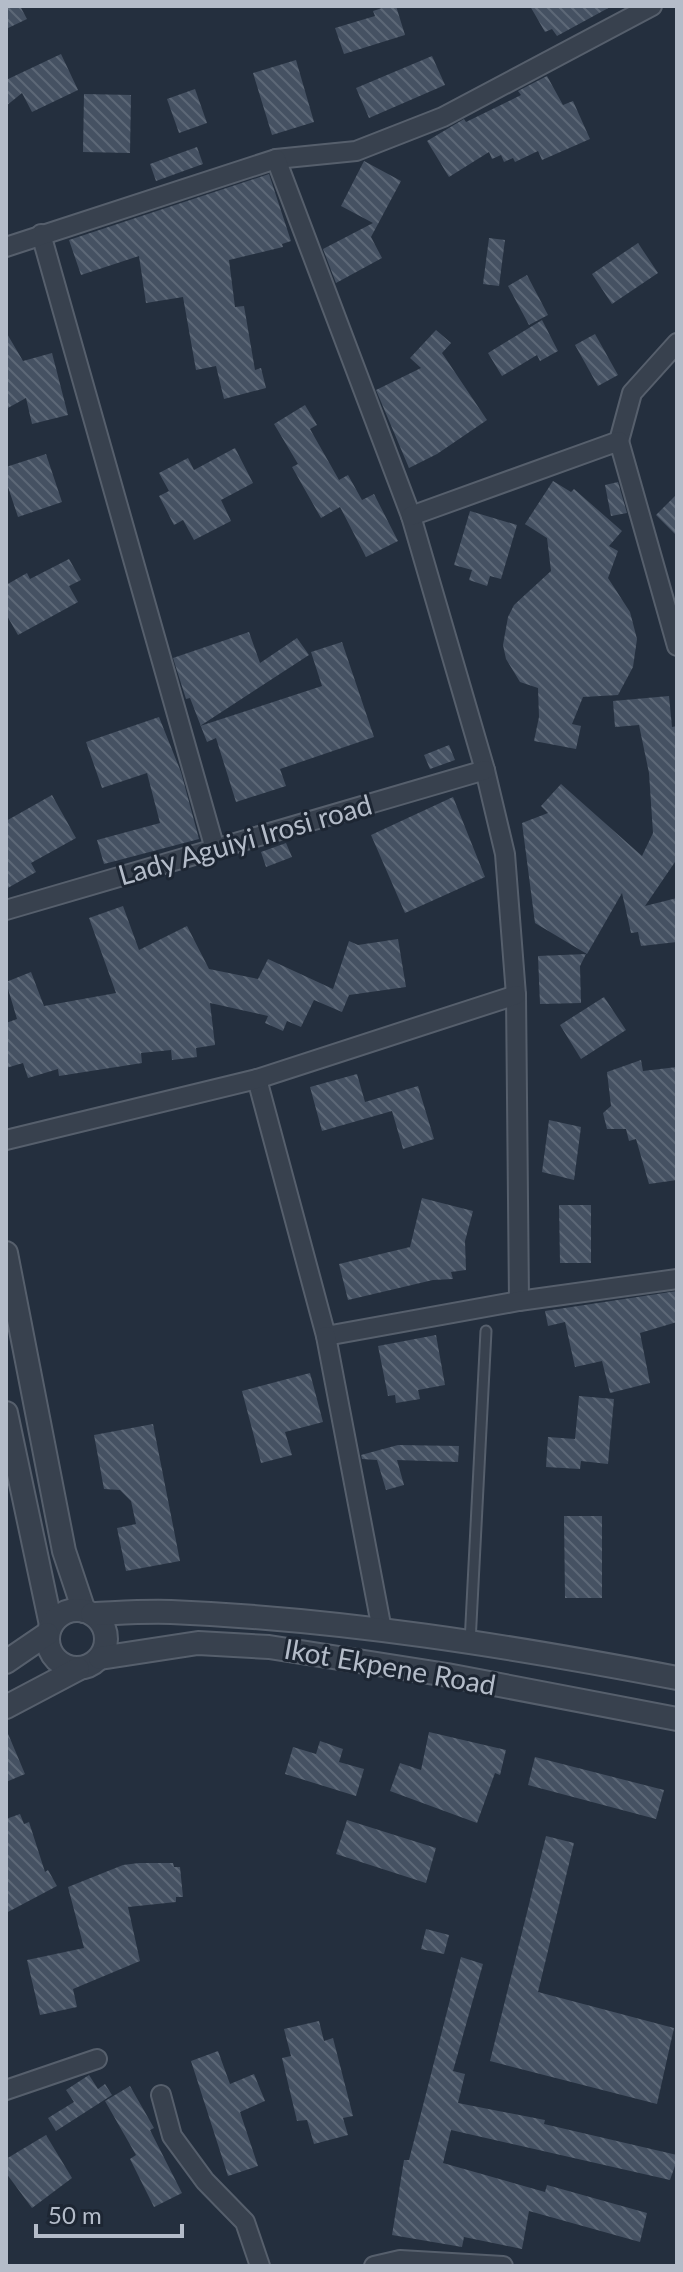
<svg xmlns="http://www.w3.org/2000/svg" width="683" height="2272" font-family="Lato,sans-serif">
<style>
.building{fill:url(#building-back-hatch)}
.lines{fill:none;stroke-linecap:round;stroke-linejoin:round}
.service-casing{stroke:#565f6c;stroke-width:13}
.minor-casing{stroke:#565f6c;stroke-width:22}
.tertiary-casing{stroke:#565f6c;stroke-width:26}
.service{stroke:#38414e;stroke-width:9}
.minor{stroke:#38414e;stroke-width:18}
.tertiary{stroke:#38414e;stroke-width:22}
.labels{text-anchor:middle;stroke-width:6;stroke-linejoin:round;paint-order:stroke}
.street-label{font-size:28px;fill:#b4bcc9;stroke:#1d2633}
</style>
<defs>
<pattern id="building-back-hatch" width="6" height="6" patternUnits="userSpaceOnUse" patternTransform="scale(2)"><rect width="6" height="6" fill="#455162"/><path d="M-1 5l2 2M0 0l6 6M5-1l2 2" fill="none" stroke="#5d6877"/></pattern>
</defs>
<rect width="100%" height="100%" fill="#242f3e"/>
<!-- building -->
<g class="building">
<polygon points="6,6 20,6 27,19 6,29"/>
<polygon points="388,6 396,6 405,35 344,54 335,28 375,16 373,11"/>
<polygon points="530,6 612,6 557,36 552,29 545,32"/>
<polygon points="61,54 78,90 32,112 22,93 6,106 6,80"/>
<polygon points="432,56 445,85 369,118 356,88"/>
<polygon points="296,60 314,122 272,135 253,73"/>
<polygon points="547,76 563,105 573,101 590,139 542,160 538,151 515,162 513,158 504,162 501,155 492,159 489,152 449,177 427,141 464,119 466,122 521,95 518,91"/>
<polygon points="195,89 207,123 179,133 167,99"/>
<polygon points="84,94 131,95 130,153 83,152"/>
<polygon points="197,147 203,164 156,181 150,164"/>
<polygon points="364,161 401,181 371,237 382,258 336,283 323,249 373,223 341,206"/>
<polygon points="269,174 291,241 282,244 283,247 229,260 235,307 244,306 255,370 261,368 266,388 224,399 216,366 196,370 183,297 146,303 139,256 81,275 69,240"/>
<polygon points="489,238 505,240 499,286 483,284"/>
<polygon points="638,243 658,273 612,304 592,274"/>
<polygon points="527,275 548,315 529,325 508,286"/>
<polygon points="542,320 558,351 540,361 537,355 502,376 488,353"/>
<polygon points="436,330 451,343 442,353 487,420 437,454 409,468 376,390 421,368 410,358"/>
<polygon points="6,332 23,361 52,353 68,415 32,424 26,398 6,409"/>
<polygon points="595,334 618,375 598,386 575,345"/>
<polygon points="305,405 317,425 310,429 339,480 348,475 362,500 374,494 398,541 366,557 340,507 321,518 292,467 298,464 274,424"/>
<polygon points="235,448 253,483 221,500 231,521 194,540 183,520 174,525 159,496 169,491 159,473 188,458 194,470"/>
<polygon points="46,454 62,502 18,517 6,481 6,467"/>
<polygon points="553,481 571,492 574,489 622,531 609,546 618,551 608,578 630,612 637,639 633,667 618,695 583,697 572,724 581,726 576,749 534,741 539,717 538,688 520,682 506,659 503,645 508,617 514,605 551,571 547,538 525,524"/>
<polygon points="618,482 627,513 611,516 605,485"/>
<polygon points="677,494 677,536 656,515"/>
<polygon points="470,511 517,525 501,579 490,576 487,586 469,580 472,570 454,565"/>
<polygon points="69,559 81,580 69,586 78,602 18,635 6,614 6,585 27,573 30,579"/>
<polygon points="249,632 260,663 297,638 309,655 200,726 322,686 311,652 342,642 374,737 280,769 286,786 236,802 216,738 207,742 190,698 186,699 173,658"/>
<polygon points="669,696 672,727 677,726 677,859 645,906 677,898 677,942 641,946 638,932 631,933 622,893 587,954 535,923 522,823 548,813 541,806 561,784 642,856 653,833 649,773 639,725 615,727 613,701"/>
<polygon points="159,717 181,772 199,839 104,864 97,840 160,823 147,773 102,788 86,742"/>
<polygon points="449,745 455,760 430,769 424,755"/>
<polygon points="52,795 76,838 31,863 36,872 6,889 6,821"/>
<polygon points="453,797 485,877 405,913 371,835"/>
<polygon points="286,843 292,857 266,867 261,852"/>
<polygon points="123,906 139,950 187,926 209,969 258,979 268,959 333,989 349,941 358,945 398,939 406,987 349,995 342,1012 314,1000 301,1027 287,1021 283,1031 265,1023 268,1016 210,1003 215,1045 196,1048 197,1057 172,1060 171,1050 141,1053 142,1063 59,1076 58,1069 28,1078 23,1063 6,1068 6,1023 17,1019 6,982 31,972 44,1006 116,993 89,918"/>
<polygon points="586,954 580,966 581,1003 540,1004 538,956"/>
<polygon points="604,997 626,1030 581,1059 560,1025"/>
<polygon points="641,1060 643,1071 677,1067 677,1180 649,1184 636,1139 629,1141 626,1129 607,1129 603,1113 611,1106 607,1072"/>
<polygon points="357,1074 365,1102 418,1086 434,1139 403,1149 392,1111 322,1131 310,1087"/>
<polygon points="549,1120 581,1127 574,1180 542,1172"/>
<polygon points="422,1198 473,1211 465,1241 466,1270 451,1272 453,1279 433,1280 348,1300 339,1264 410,1247"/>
<polygon points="559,1205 591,1205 591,1263 560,1263"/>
<polygon points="677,1291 677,1322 640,1333 650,1383 610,1393 602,1361 575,1367 565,1322 548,1326 545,1311"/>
<polygon points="436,1335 445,1385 418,1390 420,1399 396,1403 395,1395 388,1396 378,1346"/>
<polygon points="310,1373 323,1422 285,1432 292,1455 261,1463 242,1391"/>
<polygon points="579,1396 614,1399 608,1464 581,1461 580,1469 546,1467 548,1437 575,1439"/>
<polygon points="153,1424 180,1561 126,1571 117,1528 136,1524 131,1501 120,1490 104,1489 94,1435"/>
<polygon points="398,1445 459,1446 458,1462 397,1460 404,1485 386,1490 377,1460 362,1459 361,1455"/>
<polygon points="564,1516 602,1516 602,1598 565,1598"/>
<polygon points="6,1729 25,1774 6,1782"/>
<polygon points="429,1732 506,1750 500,1775 495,1773 477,1823 390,1791 400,1763 421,1770"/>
<polygon points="320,1741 343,1749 339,1762 364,1769 356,1796 285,1774 293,1747 316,1754"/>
<polygon points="535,1757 664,1790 656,1819 528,1785"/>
<polygon points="20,1814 24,1824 29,1822 45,1872 48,1870 57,1886 6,1913 6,1819"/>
<polygon points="347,1820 436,1848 426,1883 336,1854"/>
<polygon points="546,1836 574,1843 538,1992 674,2028 657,2104 490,2061"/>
<polygon points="139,1863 173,1863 174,1867 180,1867 183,1897 176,1897 176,1902 128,1907 140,1961 73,1989 77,2007 40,2015 27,1960 84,1948 68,1887 123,1865"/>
<polygon points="426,1929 449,1935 444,1954 421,1949"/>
<polygon points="461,1957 483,1964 453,2071 465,2074 458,2103 545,2120 544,2124 677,2155 677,2160 670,2180 451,2130 443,2163 545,2192 547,2185 647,2213 640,2242 529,2211 522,2249 464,2237 462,2247 392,2235 404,2160 409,2160"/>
<polygon points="319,2021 324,2041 333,2038 353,2116 343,2118 348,2135 314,2144 307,2120 297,2121 282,2058 291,2056 284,2029"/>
<polygon points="218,2051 230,2084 254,2074 265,2101 240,2112 258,2166 228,2176 191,2061"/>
<polygon points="89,2075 98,2089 105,2084 112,2095 56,2131 48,2118 74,2102 66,2090"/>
<polygon points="130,2086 154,2128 150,2130 182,2193 154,2207 130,2159 136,2155 105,2101"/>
<polygon points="46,2135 72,2178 32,2208 6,2173 6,2159"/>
</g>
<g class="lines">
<defs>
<polyline id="service" points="470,1643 486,1331"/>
<g id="minor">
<polyline points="276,159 356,151 443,117 652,6"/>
<polyline points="41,234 215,849"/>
<polyline points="6,247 276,159 411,516 485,770 505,854 516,995 519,1301"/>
<polyline points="619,441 632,393 677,343"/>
<polyline points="411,516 619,441 677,646"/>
<polyline points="6,910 485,770"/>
<polyline points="257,1079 326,1336 519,1301 677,1279"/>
<polyline points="6,1140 257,1079 516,995"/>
<polyline points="326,1336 382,1630"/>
<polyline points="6,2090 97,2059"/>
<polyline points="161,2095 172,2136 205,2181 245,2222 260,2266"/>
<polyline points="374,2266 400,2260 503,2266"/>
</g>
<g id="tertiary">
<polyline points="6,1253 64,1551 84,1611"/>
<polyline points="6,1413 51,1625"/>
<circle cx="77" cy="1639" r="29"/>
<path d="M92,1614c26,-1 53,-3 79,-2 170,7 339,34 506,66"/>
<polyline points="100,1658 198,1643 269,1647 447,1675 677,1719"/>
<polyline points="6,1662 47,1634"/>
<polyline points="6,1707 78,1669"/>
</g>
</defs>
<!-- service casing -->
<use href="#service" class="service-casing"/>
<!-- minor casing -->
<use href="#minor" class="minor-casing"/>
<!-- tertiary casing -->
<use href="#tertiary" class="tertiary-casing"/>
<!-- service -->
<use href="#service" class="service"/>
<!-- minor -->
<use href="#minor" class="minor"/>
<!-- tertiary -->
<use href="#tertiary" class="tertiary"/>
</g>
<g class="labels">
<!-- street labels -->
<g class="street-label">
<text transform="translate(245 840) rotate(-16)" y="10">Lady Aguiyi Irosi road</text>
<text transform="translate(390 1667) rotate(10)" y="10">Ikot Ekpene Road</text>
</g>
</g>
<!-- border -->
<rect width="683" height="2272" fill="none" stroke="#b4bcc9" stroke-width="16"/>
<!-- scale -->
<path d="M36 2224v12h146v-12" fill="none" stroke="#b4bcc9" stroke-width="4"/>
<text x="48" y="2224" font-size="24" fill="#b4bcc9" stroke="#1d2633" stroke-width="6" paint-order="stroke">50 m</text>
</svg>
